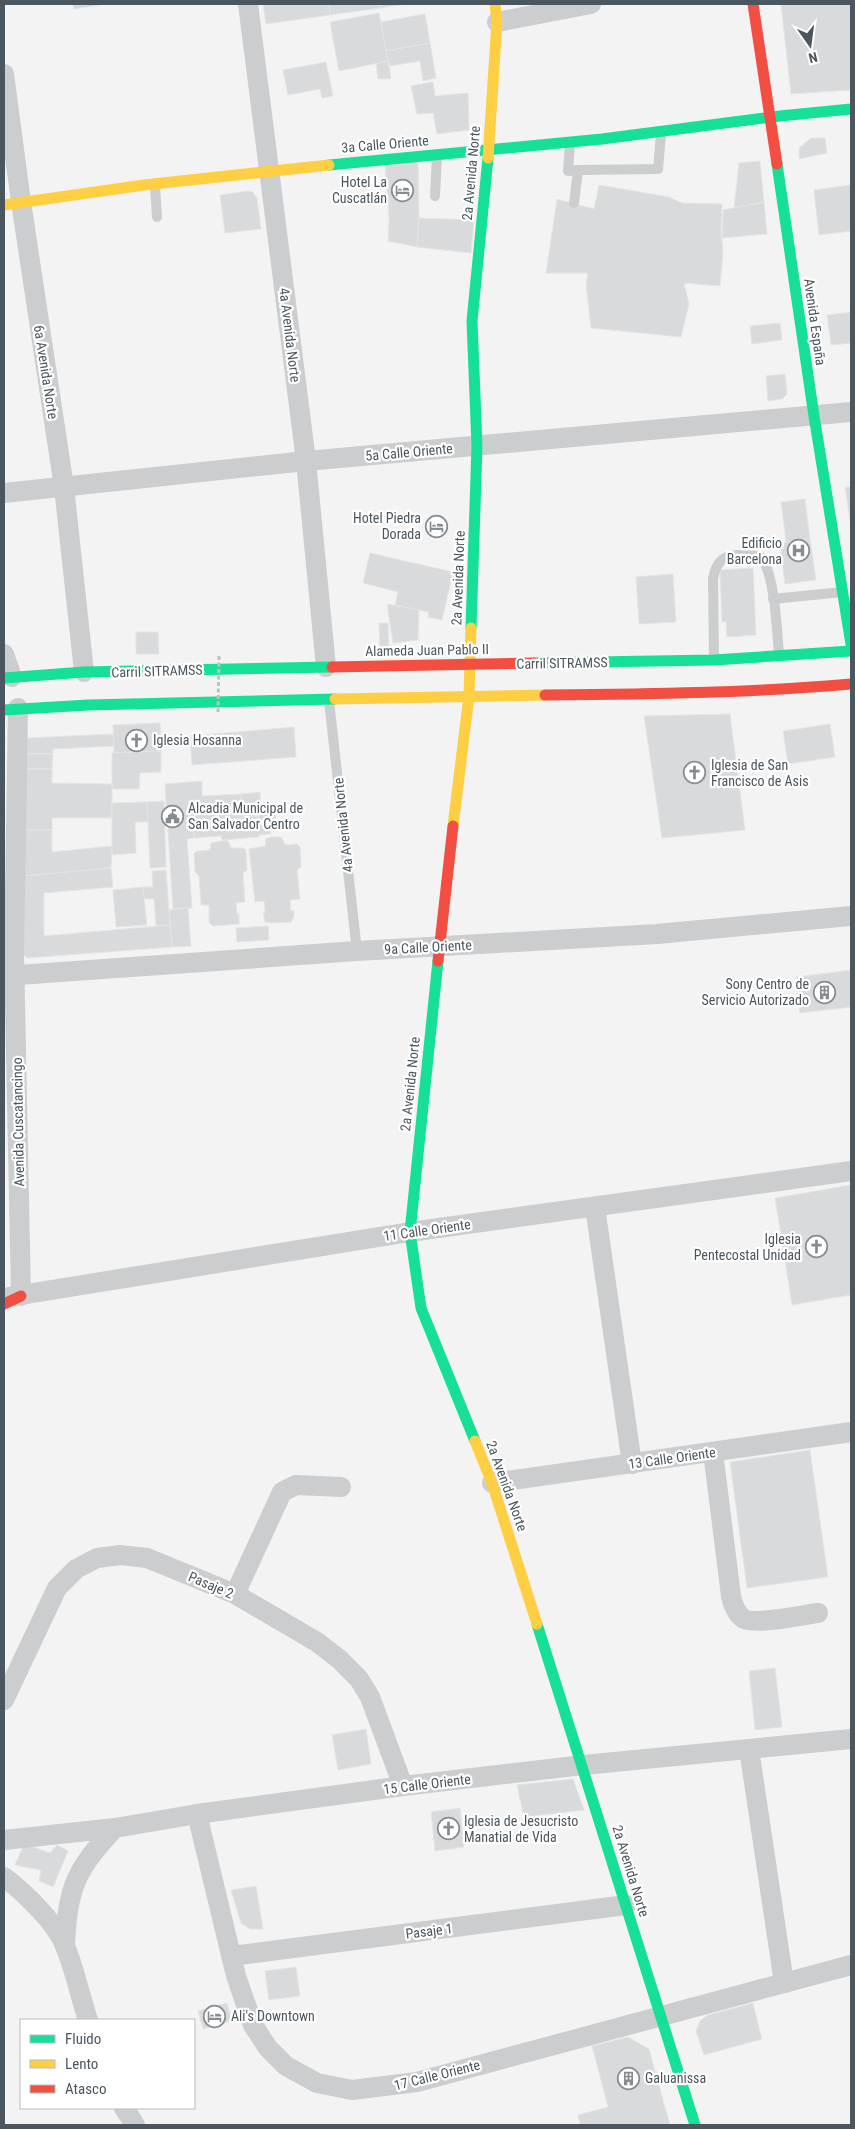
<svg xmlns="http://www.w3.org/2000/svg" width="855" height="2129" font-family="'Roboto Condensed',sans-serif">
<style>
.building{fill:#d9dadb;stroke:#e5e5e6}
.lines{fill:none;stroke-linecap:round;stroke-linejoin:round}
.lane{stroke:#cbcdce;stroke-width:10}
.street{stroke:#cbcdce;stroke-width:20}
.fast{stroke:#16e098;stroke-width:11}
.slow{stroke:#ffcf43;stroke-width:11}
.jam{stroke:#f24e42;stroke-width:11}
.path-bridge{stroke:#bac5c1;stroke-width:3;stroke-dasharray:4 2.5;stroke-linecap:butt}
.labels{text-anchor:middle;stroke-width:4.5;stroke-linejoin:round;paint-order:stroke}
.street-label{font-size:14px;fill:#4b565e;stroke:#fff}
.poi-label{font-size:14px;fill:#4b565e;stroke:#fff;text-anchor:start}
</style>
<rect width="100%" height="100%" fill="#f3f3f3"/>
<!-- building -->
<g class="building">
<polygon points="73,4 99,4 99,5 74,9"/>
<polygon points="263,4 329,4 330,15 266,24"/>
<polygon points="329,4 379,4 380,8 330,15"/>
<polygon points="379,4 405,4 380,8"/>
<polygon points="781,4 851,4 851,90 791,94"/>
<polygon points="379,13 388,61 339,71 330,22"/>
<polygon points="425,14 430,43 386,51 381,22"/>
<polygon points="430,43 436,78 423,81 420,61 389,66 386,51"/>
<polygon points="388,61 391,79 378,79 376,64"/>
<polygon points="326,62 333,96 322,98 320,89 288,95 283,70"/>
<polygon points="433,82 435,96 468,93 469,130 437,134 433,113 417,114 411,86"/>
<polygon points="811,138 825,138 827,153 799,159 799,148"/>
<polygon points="418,161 419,218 417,247 388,241 389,219 385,163"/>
<polygon points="760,161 764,202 734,208 739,163"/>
<polygon points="599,185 669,197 682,203 722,204 721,229 723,253 720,286 684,283 689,304 681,337 591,328 586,284 588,273 546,273 557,199 594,209"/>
<polygon points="851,185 851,231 819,235 814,190"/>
<polygon points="248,191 253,192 257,198 261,229 225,233 220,195"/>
<polygon points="764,202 767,234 722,238 723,210"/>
<polygon points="419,218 474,220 471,253 417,247"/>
<polygon points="851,312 851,343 831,345 827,315"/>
<polygon points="780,323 782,340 752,344 750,326"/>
<polygon points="785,374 787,394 782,399 768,401 766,376"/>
<polygon points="845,487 851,487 851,521 850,521"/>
<polygon points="805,499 810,539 786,542 781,502"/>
<polygon points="810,539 816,580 785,584 780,543"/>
<polygon points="370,553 453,572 442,620 428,617 429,612 395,605 398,592 363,583"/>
<polygon points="753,568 756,635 727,637 726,622 722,622 720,570"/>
<polygon points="673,574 676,622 639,624 636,577"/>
<polygon points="387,604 419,610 418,640 393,643"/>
<polygon points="379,623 388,623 389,652 380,652"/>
<polygon points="136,632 158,632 159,654 136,654"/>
<polygon points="730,714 745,830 662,838 644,716"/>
<polygon points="160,723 161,751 114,753 113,725"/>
<polygon points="830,724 835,757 788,764 783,731"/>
<polygon points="294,727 296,757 192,765 190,736"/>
<polygon points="113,734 114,746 53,749 53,754 26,754 26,738"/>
<polygon points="161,751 161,772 140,773 139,789 112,789 112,753"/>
<polygon points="26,754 53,754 52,769 25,769"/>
<polygon points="25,769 52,769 52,783 112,784 112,818 52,818 52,830 25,830"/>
<polygon points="202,781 202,796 241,794 242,819 193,822 194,838 187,839 192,908 173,909 165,784"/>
<polygon points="260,792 261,807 258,807 258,816 243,817 241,794"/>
<polygon points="164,801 166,867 150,868 147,802"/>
<polygon points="147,802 148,822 135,822 136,853 112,855 112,803"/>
<polygon points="270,806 270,820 259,821 258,807"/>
<polygon points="270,813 275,813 276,824 270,824 271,834 259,835 259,837 222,840 221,836 194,838 193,822 242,819 243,817 258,816 259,821 270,820"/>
<polygon points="25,830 52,830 52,852 112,846 111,868 24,876"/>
<polygon points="270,837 279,837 282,838 285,845 297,844 300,847 301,867 297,870 300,899 290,900 291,911 294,910 294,916 291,922 271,923 265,922 263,913 265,912 264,901 255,902 249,849 265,846 266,839"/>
<polygon points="225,840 228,841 231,848 243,848 246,850 247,870 243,873 245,902 236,903 237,914 239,914 239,924 213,926 209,922 209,905 201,905 199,876 195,872 194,853 198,851 210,850 211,843"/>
<polygon points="111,868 113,887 44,893 44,936 170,925 172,947 27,958 22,953 24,876"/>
<polygon points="166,870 170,925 156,926 154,899 144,899 143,887 153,887 152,871"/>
<polygon points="143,887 147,925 116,927 113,890"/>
<polygon points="188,908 191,946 172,947 169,910"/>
<polygon points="268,926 269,940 237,942 236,928"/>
<polygon points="851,970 851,1007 800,1013 796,977"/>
<polygon points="851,1185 851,1295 792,1305 775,1198"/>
<polygon points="810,1450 828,1577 747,1588 730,1462"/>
<polygon points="775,1668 782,1727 755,1730 749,1671"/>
<polygon points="366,1729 371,1764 338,1770 332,1735"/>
<polygon points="573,1779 584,1810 524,1817 517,1785"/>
<polygon points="460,1808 464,1847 435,1851 431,1812"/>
<polygon points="24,1844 50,1853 57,1845 68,1851 53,1887 39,1881 41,1870 15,1865"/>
<polygon points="256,1886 263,1929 250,1929 241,1923 231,1890"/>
<polygon points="296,1967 300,1996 269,2000 265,1971"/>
<polygon points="227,2003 232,2021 203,2029 198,2011"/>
<polygon points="753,2003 762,2039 704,2055 696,2031 700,2021 708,2015"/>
<polygon points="628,2037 649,2049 670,2125 580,2125 578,2115 608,2107 592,2046"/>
</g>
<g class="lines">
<!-- lane -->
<g class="lane">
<polyline points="570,144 568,171 578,170"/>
<polyline points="155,186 157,217"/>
<polyline points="435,196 437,156"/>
<polyline points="574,203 578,170 658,169 661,134"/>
<polyline points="773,599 842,592"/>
<path d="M714,660l-1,-81c5,-29 23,-24 47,-23 15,16 17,76 19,99"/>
<polyline points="329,701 357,951"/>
</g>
<!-- street -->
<g class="street">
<polyline points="248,4 306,461 326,667"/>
<polyline points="497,22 591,4"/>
<polyline points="4,74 21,202 64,487 84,672"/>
<polyline points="4,493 306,461 851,412"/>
<polyline points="4,654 12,677"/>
<polyline points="18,708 14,954 21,1296"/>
<polyline points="4,976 357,951 657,934 851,916"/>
<polyline points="595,1207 632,1464"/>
<polyline points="8,1297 410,1232 851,1171"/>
<path d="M713,1452l18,144c2,9 5,18 13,23 13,6 58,-4 74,-6"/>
<polyline points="492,1483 851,1432"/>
<polyline points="235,1594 282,1492 296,1485 341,1487"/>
<polyline points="4,1700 57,1588 76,1569 97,1558 120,1555 147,1558 235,1594 317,1642 339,1659 359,1679 370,1697 403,1786"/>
<polyline points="749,1749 784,1983"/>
<polyline points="197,1814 236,1976 253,2025 268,2048 286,2066 317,2083 352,2090 417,2082 851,1965"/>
<polyline points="4,1840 115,1828 197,1814 403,1786 583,1765 851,1739"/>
<path d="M4,1877c20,15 52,46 61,69 10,24 15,50 23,74"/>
<path d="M65,1945c2,-56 11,-77 50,-117"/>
<polyline points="232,1956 626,1905"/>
<polyline points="124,2108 135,2125"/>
</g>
<!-- fast -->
<g class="fast">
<polyline points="777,164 814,416 851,644"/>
<polyline points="329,165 602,139 780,116 851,109"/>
<polyline points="471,628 477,446 472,321 488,158"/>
<polyline points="534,663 714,660 851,651"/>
<polyline points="4,678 84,672 332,667"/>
<polyline points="4,710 88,705 335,699"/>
<polyline points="438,961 410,1232 421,1308 475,1441"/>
<polyline points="537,1624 695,2125"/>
</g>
<!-- slow -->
<g class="slow">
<polyline points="488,158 497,22 495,4"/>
<polyline points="4,205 144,185 329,165"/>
<polyline points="335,699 545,695"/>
<polyline points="453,826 469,696 471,628"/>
<polyline points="475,1441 492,1483 537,1624"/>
</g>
<!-- jam -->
<g class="jam">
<polyline points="753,4 777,164"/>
<polyline points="332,667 534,663"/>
<path d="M545,695c102,-1 204,-2 306,-11"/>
<polyline points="438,961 453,826"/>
<polyline points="4,1304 21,1296"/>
</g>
<!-- path-bridge -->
<polyline class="path-bridge" points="218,712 219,655"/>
</g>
<!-- icons -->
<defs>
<symbol id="hotel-ring" viewBox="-11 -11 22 22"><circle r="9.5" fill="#fff" stroke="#868d92" stroke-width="1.5"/><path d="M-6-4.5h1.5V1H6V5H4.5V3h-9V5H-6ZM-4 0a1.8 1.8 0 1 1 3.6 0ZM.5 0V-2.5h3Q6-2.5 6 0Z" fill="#868d92"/></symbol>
<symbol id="hospital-ring" viewBox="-11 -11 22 22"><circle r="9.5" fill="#fff" stroke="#868d92" stroke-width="1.5"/><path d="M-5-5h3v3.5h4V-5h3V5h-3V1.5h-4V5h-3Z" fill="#868d92"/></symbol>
<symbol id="church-ring" viewBox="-11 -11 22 22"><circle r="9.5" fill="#fff" stroke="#868d92" stroke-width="1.5"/><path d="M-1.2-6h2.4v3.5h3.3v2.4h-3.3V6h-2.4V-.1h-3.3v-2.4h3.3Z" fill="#868d92"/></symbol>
<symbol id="civic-ring" viewBox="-11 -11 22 22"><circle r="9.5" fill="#fff" stroke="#868d92" stroke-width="1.5"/><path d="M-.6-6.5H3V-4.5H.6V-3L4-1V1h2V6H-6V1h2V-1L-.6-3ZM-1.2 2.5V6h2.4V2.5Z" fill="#868d92"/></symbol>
<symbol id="building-ring" viewBox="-11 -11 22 22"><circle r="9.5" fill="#fff" stroke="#868d92" stroke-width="1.5"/><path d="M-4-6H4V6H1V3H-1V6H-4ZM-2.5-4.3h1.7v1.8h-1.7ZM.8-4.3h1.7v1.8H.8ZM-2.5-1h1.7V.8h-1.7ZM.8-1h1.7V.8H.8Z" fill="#868d92"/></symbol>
</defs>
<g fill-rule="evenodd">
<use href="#hotel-ring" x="390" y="178" width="25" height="25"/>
<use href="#hotel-ring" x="424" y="514" width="25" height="25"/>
<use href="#hospital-ring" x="786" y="538" width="25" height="25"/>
<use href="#church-ring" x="124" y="728" width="25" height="25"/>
<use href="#church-ring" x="682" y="760" width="25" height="25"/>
<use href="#civic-ring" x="160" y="804" width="25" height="25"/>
<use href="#building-ring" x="812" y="980" width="25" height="25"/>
<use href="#church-ring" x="804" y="1234" width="25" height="25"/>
<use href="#church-ring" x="436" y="1816" width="25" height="25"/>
<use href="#hotel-ring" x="202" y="2004" width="25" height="25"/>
<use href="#building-ring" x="616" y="2066" width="25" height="25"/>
</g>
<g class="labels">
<!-- street labels -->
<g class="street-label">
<text transform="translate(385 144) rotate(-5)" y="5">3a Calle Oriente</text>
<text transform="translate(471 173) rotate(-85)" y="5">2a Avenida Norte</text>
<text transform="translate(815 322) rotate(82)" y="5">Avenida España</text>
<text transform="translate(290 335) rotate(83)" y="5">4a Avenida Norte</text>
<text transform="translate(46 372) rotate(81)" y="5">6a Avenida Norte</text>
<text transform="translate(409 452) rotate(-5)" y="5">5a Calle Oriente</text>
<text transform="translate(458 578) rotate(-88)" y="5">2a Avenida Norte</text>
<text transform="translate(427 650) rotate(-1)" y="5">Alameda Juan Pablo II</text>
<text transform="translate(562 663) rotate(-1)" y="5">Carril SITRAMSS</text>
<text transform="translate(157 671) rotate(-2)" y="5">Carril SITRAMSS</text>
<text transform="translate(343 825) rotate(-96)" y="5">4a Avenida Norte</text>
<text transform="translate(428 947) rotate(-3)" y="5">9a Calle Oriente</text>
<text transform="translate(410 1084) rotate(-84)" y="5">2a Avenida Norte</text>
<text transform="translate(18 1122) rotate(-91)" y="5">Avenida Cuscatancingo</text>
<text transform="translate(427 1230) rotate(-8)" y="5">11 Calle Oriente</text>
<text transform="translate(672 1458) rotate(-8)" y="5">13 Calle Oriente</text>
<text transform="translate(507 1486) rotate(70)" y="5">2a Avenida Norte</text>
<text transform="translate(211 1585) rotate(23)" y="5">Pasaje 2</text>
<text transform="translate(427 1784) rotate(-7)" y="5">15 Calle Oriente</text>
<text transform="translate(631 1871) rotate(73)" y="5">2a Avenida Norte</text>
<text transform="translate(429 1931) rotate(-7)" y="5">Pasaje 1</text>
<text transform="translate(437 2075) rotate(-14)" y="5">17 Calle Oriente</text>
</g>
<!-- poi labels -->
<g class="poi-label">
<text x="387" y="187" text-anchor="end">Hotel La<tspan x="387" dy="16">Cuscatlán</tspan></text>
<text x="421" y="523" text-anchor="end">Hotel Piedra<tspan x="421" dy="16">Dorada</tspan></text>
<text x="782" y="548" text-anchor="end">Edificio<tspan x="782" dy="16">Barcelona</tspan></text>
<text x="153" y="745">Iglesia Hosanna</text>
<text x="711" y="770">Iglesia de San<tspan x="711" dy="16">Francisco de Asis</tspan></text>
<text x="188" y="813">Alcadia Municipal de<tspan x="188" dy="16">San Salvador Centro</tspan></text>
<text x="809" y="989" text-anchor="end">Sony Centro de<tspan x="809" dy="16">Servicio Autorizado</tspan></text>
<text x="801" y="1244" text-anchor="end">Iglesia<tspan x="801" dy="16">Pentecostal Unidad</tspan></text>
<text x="464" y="1826">Iglesia de Jesucristo<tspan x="464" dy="16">Manatial de Vida</tspan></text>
<text x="231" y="2021">Ali's Downtown</text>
<text x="645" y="2083">Galuanissa</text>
</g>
</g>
<!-- border -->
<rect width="855" height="2129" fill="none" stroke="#4b565e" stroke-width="10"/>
<!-- legend -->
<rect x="20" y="2019" width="175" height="90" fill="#ffffff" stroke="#b7bbbf"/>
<rect x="30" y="2035" width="25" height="8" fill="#16e098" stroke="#b7bbbf"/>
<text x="65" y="2044" font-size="15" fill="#4b565e">Fluido</text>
<rect x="30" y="2060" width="25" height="8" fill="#ffcf43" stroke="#b7bbbf"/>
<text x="65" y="2069" font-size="15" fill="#4b565e">Lento</text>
<rect x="30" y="2085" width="25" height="8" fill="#f24e42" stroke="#b7bbbf"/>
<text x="65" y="2094" font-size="15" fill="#4b565e">Atasco</text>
<!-- north arrow -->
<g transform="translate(810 45) rotate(166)" stroke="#ffffff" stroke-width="4" paint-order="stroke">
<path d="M0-4L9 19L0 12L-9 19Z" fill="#4b565e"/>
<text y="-8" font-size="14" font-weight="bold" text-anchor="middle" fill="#4b565e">N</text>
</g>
</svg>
